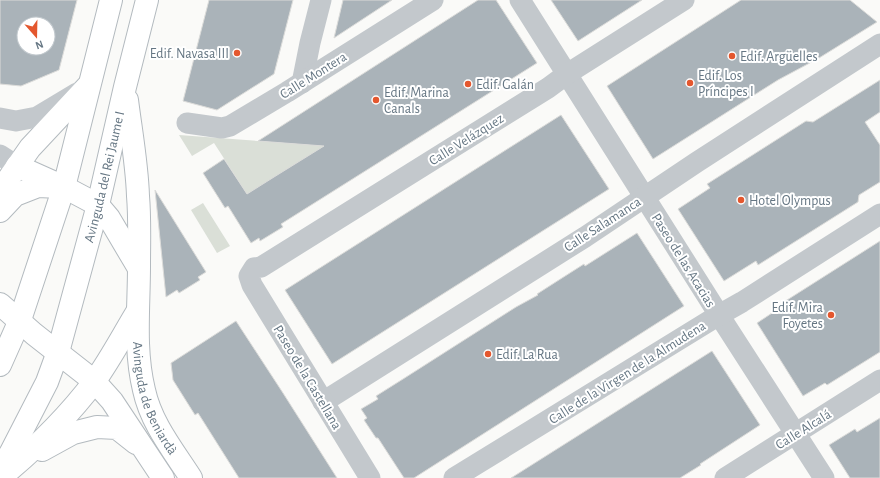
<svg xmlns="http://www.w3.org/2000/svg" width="880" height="478" font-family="'Alegreya Sans',sans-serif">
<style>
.green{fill:#dadfd7}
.building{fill:#aab3b9;stroke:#dcdcda;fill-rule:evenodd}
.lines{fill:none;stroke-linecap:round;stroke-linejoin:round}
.secondary-casing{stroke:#b3babf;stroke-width:24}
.minor{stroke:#c3c8cc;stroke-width:21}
.secondary{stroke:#fff;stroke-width:22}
.poi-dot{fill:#e4572e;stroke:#fff;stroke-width:1.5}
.labels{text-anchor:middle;stroke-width:4;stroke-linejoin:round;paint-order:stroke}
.poi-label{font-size:14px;fill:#657683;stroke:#fff;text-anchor:start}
.street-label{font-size:14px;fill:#657683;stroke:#fff}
</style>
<rect width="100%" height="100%" fill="#fafaf8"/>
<!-- green -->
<g class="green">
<polygon points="179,135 325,146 247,194 214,143 192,156"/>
<polygon points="203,203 230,246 217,253 191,210"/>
</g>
<!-- building -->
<g class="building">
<path d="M0,0h77l-18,70 -38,16 -21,-2zM24,24h24v24h-24z"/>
<polygon points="209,0 293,0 274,74 217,110 183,101"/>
<polygon points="343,0 392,0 334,38"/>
<polygon points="478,0 496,0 537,63 281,224 283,227 260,241 259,238 251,243 228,206 225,208 203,173 224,159 247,194 274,177 324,146 258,141"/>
<polygon points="551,0 642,0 578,41"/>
<polygon points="741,0 850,0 877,22 819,58 778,80 653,159 607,86"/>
<polygon points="880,80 880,112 865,122 880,145 880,182 859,195 858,202 758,265 756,261 724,281 678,209 710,188 707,184 806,121 813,122"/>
<polygon points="561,115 609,189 332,364 285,290"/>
<polygon points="155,190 206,272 198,277 200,280 179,293 177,290 166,297"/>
<polygon points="637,233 684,306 414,478 404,478 378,438 376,438 364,420 367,418 361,409 378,399 376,396 403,379 516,307 538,295 537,294 562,278 584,264 585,266"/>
<polygon points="880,241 880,352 827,385 825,383 803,396 757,323 778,309 776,307"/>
<polygon points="236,321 283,393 337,478 239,478 198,413 195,415 173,380 171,363"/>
<polygon points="712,351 760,425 700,464 701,465 680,478 511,478"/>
<polygon points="880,418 880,478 850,478 829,445 855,429 857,432"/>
</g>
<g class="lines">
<defs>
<g id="secondary">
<path id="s1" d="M127,100c4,32 10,64 11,96 2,23 1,47 1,70 0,42 -5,83 5,124 7,33 29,60 47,88"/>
<polyline points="17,166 64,187 98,205 109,218 138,267"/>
<polyline points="0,191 30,148 87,87"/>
<polyline points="0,211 15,195 38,186 60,187"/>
<polyline points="0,304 34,334 94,381 112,401 163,478"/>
<polyline points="0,365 20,320 64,187 111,0"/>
<polyline points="42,450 73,433 97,427 117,428 136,443"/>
<path id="s2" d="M0,470l11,-18 36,-70 11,-30 40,-147 27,-118 22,-87"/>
<path d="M7,472c32,-27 62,-57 87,-90 16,-22 29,-47 43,-70"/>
</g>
</defs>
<!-- secondary casing -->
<use href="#secondary" class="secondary-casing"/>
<!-- minor -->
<g class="minor">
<polyline points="520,0 719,315 824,478"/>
<polyline points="302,83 310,43 321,0"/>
<polyline points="0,118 16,121 37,117 77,93"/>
<polyline points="187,123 222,128 230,126 287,92 433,0"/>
<polyline points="0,155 17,166"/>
<polyline points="323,402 585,237 697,162 880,44"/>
<polyline points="370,478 252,285 249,276 254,268 261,267 548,88 567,74 684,0"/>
<polyline points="454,478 719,315 742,302 880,214"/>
<polyline points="725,478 880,380"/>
</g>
<!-- secondary -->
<use href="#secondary" class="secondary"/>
</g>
<!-- markers -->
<g class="poi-dot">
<circle cx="237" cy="53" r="4"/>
<circle cx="732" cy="56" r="4"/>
<circle cx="690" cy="83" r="4"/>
<circle cx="468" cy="84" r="4"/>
<circle cx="376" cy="100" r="4"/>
<circle cx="741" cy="200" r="4"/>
<circle cx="831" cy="315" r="4"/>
<circle cx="488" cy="354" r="4"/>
</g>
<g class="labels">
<!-- poi labels -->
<g class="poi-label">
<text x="229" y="58" text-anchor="end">Edif. Navasa III</text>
<text x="740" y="61">Edif. Argüelles</text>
<text x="698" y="80">Edif. Los<tspan x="698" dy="16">Príncipes I</tspan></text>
<text x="476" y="89">Edif. Galán</text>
<text x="384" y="97">Edif. Marina<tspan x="384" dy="16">Canals</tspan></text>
<text x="749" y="205">Hotel Olympus</text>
<text x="823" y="312" text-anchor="end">Edif. Mira<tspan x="823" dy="16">Foyetes</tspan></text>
<text x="496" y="359">Edif. La Rua</text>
</g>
<!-- street labels -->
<g class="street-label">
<text transform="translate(313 75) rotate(-32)" y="5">Calle Montera</text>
<text transform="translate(466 139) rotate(-32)" y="5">Calle Velázquez</text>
<text dy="5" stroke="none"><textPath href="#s2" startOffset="313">Avinguda del Rei Jaume I</textPath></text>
<text transform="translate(602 224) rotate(-33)" y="5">Calle Salamanca</text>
<text transform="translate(684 260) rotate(58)" y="5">Paseo de las Acacias</text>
<text transform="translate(627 372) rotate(-32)" y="5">Calle de la Virgen de la Almudena</text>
<text transform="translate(308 377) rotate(59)" y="5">Paseo de la Castellana</text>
<text dy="5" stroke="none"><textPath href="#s1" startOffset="302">Avinguda de Beniardà</textPath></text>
<text transform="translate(803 429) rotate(-32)" y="5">Calle Alcalá</text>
</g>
</g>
<!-- north arrow -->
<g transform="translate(36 36) rotate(160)"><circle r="19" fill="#ffffff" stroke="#c1c8cd"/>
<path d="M0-3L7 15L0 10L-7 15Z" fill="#e4572e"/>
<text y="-6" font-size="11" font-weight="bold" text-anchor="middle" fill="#657683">N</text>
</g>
</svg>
